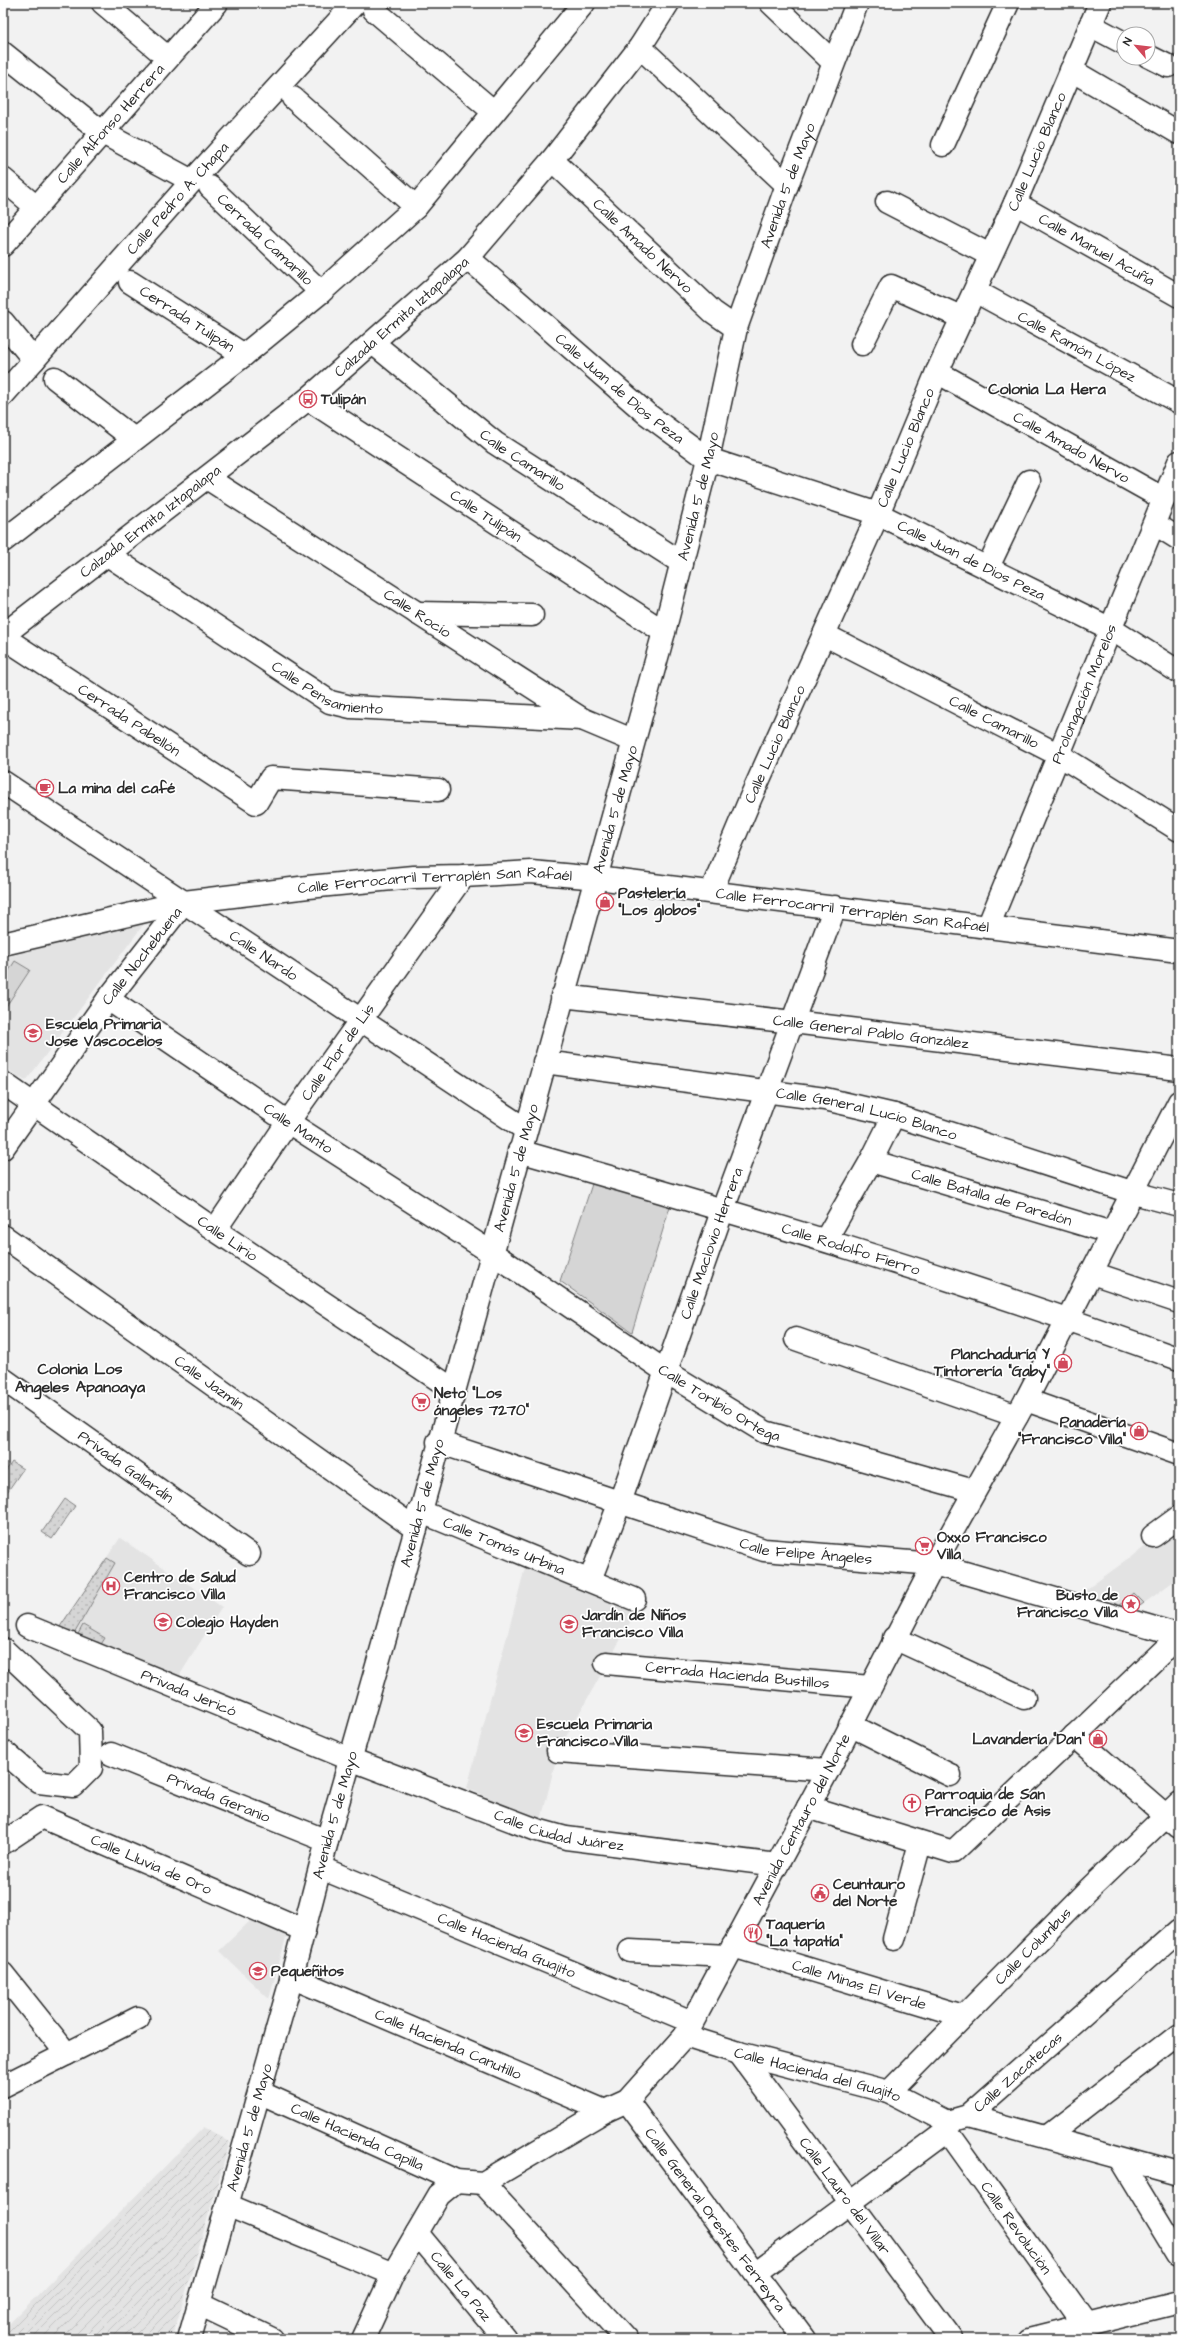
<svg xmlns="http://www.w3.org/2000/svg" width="1182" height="2342" font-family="'Architects Daughter',sans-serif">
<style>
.built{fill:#e3e3e3}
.industrial{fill:url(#industrial-furrows)}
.green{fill:url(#green-dots);stroke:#808080}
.pitch{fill:#d5d5d5;stroke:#808080}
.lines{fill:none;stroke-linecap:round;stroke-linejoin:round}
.minor-casing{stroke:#2b2b2b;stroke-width:25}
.major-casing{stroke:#2b2b2b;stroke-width:25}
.minor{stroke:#fff;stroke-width:22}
.major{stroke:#fff;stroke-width:22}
.labels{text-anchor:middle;stroke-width:3.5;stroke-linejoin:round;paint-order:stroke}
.street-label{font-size:15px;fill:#2b2b2b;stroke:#fff}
.poi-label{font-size:15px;font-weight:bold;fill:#2b2b2b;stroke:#fff;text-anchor:start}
.neighbourhood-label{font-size:16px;font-weight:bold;fill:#2b2b2b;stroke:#fff}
</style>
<defs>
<pattern id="industrial-furrows" width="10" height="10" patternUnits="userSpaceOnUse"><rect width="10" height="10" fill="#e3e3e3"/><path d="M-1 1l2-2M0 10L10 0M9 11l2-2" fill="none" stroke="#c3c3c3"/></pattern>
<pattern id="green-dots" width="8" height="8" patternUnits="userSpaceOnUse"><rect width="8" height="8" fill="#d5d5d5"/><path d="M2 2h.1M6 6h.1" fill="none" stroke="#b7b7b7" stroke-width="1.8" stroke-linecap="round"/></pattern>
</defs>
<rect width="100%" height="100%" fill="#f2f2f2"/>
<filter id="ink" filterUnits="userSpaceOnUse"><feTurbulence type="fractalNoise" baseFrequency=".025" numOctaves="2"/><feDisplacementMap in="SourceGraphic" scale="8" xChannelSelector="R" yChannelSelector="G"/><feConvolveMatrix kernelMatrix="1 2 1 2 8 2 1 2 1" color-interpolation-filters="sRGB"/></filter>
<g filter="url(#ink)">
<!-- built -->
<g class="built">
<polygon points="147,920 26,1081 3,1067 3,958"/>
<polygon points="1179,1522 1179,1577 1154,1596 1133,1611 1080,1594"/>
<polygon points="120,1538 222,1607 178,1678 59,1628"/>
<polygon points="526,1564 636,1612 558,1751 541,1821 467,1788"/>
<polygon points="251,1920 287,1934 269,1999 219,1951"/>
</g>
<!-- industrial -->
<polygon class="industrial" points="204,2127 230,2142 172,2339 3,2339 3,2330"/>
<!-- green -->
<g class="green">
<polygon points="12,1462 23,1469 3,1498 3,1475"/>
<polygon points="65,1499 75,1506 52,1539 42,1532"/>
<polygon points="107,1558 115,1563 74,1634 59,1628"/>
<polygon points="1134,1593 1144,1603 1133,1611 1118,1607"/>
<polygon points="83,1625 105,1638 100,1646 77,1636"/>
</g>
<!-- pitch -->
<g class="pitch">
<polygon points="15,961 30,970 3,1011 3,980"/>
<polygon points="593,1181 671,1203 632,1332 560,1281"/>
</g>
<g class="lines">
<defs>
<g id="minor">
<polyline points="103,3 168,58"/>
<polyline points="771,3 833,62"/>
<polyline points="374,10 494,112"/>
<polyline points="1090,25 1124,43"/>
<polyline points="640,47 787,185"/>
<polyline points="3,53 103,133 192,181"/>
<polyline points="1148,56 1168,66"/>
<polyline points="1071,70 1179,133"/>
<polyline points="293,98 416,207"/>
<polyline points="943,145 1008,3"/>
<path id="s1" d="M552,160l161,152 23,16"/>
<polyline points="3,179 36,207"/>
<path id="s2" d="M210,187l111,105"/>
<polyline points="887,202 990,255"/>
<path id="s3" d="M1015,203l164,93"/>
<path id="s4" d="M3,245l214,-242"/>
<path id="s5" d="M468,258l179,156 61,45 170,55 233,115 68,43"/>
<path id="s6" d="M130,282l114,73"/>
<path id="s7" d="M975,291l204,111"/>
<polyline points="3,322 34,360"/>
<path id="s8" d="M373,343l122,100 187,120"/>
<polyline points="862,344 891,286 963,318"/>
<path id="s9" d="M937,372l227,127"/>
<polyline points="55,378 134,439"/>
<path id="s10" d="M3,395l189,-214 163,-178"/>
<path id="s11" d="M308,399l356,233"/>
<path id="s12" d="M207,478l375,241 50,21"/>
<polyline points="1155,524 1179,539"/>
<path id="s13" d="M108,555l222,147 21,5 231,12"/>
<polyline points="988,567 1029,481"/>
<polyline points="417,613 532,615"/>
<path id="s14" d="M825,635l234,120 120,75"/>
<path id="s15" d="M3,637l253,166 15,-25 167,12"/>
<path id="s16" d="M3,782l522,347"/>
<path id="s17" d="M711,892l40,-95 127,-283 59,-142 78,-169 85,-200"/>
<path id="s18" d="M988,927l191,-465"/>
<path id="s19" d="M3,944l181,-42 124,-15 105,-10 50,-1 68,-4 66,6 582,73"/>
<path id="s20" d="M562,996l231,26 386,47"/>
<path id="s21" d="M108,999l180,123 204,131 173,118 100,61 209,59"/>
<path id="s22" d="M544,1062l281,37 69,16 240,78 45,12"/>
<path id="s23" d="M3,1083l212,147 239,160"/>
<path id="s24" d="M3,1148l105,-149 76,-97"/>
<path id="s25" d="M519,1151c222,63 443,128 660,208"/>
<path id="s26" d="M871,1161l241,72"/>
<path id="s27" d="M215,1230l73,-108 175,-246"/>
<path id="s28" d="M3,1236l413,293"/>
<polyline points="826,1239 871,1161 894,1115"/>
<polyline points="1092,1273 1179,1302"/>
<polyline points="796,1339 1017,1416"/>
<path id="s29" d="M3,1379l246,175"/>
<polyline points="1026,1400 1179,1454"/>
<path id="s30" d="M438,1442l326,108 170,14 245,71"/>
<path id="s31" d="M419,1511l215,88"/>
<polyline points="1153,1536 1179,1517"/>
<path id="s32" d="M590,1580l30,-78 103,-293 112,-302"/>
<path id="s33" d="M27,1626l323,133 187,71 29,8 211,27"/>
<polyline points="894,1638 1024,1698"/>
<polyline points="3,1649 90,1731 91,1768 73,1786 39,1782 3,1751"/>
<path id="s34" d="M606,1663l264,24"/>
<polyline points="850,1725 950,1775"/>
<polyline points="1074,1736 1179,1827"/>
<polyline points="558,1751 828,1770"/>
<path id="s35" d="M111,1754l216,87"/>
<polyline points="808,1807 953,1852 1179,1636"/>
<path id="s36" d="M3,1843l39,-26 262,113"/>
<path id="s37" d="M321,1868l371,154"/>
<polyline points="894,1939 920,1843"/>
<path id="s38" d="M733,1946l230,70"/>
<polyline points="630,1951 727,1956"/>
<polyline points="3,1974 67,2054"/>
<path id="s39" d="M291,1977l314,134"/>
<path id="s40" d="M685,2036l54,17 150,39 58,30"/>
<path id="s41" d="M739,2053l212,286"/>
<polyline points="3,2086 138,2018"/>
<path id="s42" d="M259,2092l197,89 27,2 122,-72 22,-10 58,-65 143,-266 106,-206 92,-164 153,-298"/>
<path id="s43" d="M889,2092l198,-201 92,-88"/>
<path id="s44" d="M627,2101l177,238"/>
<polyline points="968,2116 1179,2174"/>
<path id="s45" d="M947,2131l139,194"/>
<polyline points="1046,2137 1179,2034"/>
<polyline points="1120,2159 1179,2256"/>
<polyline points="483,2183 626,2339"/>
<polyline points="227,2205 393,2274"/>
<path id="s46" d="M417,2233l88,106"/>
<path id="s47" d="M755,2273l192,-142v-9l21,-6 211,-186"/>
<polyline points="199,2304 272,2339"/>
<path id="s48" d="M189,2339l99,-348 39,-150 89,-312 248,-897 44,-173 28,-131 51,-143 70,-182"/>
<polyline points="363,2339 393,2274 439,2195 456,2181"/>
<polyline points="1030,2339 1179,2302"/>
</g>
<g id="major">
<polyline points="3,541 244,355 321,292 416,207 584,3"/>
<path id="s49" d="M3,635l305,-236 160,-141 84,-98 88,-113 28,-44"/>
</g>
</defs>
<!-- minor casing -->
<use href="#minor" class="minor-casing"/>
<!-- major casing -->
<use href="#major" class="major-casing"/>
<!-- minor -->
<use href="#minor" class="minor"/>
<!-- major -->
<use href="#major" class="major"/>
</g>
</g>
<!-- icons -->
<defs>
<symbol id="bus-ring" viewBox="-11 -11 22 22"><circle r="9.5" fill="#fff" stroke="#d1495b" stroke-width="1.5"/><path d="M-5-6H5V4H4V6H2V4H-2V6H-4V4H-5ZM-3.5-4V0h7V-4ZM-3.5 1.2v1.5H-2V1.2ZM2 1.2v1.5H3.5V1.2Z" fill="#d1495b"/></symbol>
<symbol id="cafe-ring" viewBox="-11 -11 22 22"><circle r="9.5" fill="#fff" stroke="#d1495b" stroke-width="1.5"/><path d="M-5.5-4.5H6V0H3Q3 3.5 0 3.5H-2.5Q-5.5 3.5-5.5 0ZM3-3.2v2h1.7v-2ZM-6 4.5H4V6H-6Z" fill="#d1495b"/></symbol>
<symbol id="shop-ring" viewBox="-11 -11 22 22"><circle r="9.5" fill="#fff" stroke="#d1495b" stroke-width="1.5"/><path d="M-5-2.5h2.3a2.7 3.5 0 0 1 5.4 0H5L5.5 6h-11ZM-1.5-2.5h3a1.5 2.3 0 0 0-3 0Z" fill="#d1495b"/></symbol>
<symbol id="school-ring" viewBox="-11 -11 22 22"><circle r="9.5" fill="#fff" stroke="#d1495b" stroke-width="1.5"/><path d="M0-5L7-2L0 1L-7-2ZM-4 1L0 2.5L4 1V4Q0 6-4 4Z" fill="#d1495b"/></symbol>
<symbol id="supermarket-ring" viewBox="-11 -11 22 22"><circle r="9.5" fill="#fff" stroke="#d1495b" stroke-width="1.5"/><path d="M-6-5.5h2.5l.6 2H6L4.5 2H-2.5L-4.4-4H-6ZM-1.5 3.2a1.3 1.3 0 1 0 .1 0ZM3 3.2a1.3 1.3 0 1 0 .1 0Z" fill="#d1495b"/></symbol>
<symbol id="hospital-ring" viewBox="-11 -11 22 22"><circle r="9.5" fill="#fff" stroke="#d1495b" stroke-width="1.5"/><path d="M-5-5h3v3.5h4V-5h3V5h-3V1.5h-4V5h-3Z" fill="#d1495b"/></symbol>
<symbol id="sight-ring" viewBox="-11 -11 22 22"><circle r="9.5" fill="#fff" stroke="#d1495b" stroke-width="1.5"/><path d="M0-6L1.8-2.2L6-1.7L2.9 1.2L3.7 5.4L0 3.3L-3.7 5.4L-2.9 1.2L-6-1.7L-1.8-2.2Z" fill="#d1495b"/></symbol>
<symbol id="church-ring" viewBox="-11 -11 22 22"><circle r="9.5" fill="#fff" stroke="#d1495b" stroke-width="1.5"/><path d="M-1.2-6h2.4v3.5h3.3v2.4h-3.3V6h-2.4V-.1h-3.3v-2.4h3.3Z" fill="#d1495b"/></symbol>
<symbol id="civic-ring" viewBox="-11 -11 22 22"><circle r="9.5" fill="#fff" stroke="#d1495b" stroke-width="1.5"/><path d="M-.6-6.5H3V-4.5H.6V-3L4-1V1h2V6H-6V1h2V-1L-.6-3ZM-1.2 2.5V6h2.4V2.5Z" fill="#d1495b"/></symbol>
<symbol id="restaurant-ring" viewBox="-11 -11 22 22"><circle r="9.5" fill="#fff" stroke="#d1495b" stroke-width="1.5"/><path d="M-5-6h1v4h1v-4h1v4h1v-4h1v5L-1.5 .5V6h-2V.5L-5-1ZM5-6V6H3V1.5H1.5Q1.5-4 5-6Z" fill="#d1495b"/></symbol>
</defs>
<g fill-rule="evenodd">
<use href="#bus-ring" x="298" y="389" width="20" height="20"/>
<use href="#cafe-ring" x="35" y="778" width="20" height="20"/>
<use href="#shop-ring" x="595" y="892" width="20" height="20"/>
<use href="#school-ring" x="23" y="1023" width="20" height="20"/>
<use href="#shop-ring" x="1053" y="1353" width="20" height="20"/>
<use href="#supermarket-ring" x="411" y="1392" width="20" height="20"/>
<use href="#shop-ring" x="1129" y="1421" width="20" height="20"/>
<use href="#supermarket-ring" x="914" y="1536" width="20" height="20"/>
<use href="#hospital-ring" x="101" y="1576" width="20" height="20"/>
<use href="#sight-ring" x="1121" y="1594" width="20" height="20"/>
<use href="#school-ring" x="153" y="1612" width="20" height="20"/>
<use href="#school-ring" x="559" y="1614" width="20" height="20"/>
<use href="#school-ring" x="514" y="1723" width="20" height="20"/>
<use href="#shop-ring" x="1088" y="1729" width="20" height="20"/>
<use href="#church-ring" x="902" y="1793" width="20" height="20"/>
<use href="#civic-ring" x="810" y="1883" width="20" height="20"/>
<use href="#restaurant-ring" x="743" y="1923" width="20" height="20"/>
<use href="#school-ring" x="248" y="1961" width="20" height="20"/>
</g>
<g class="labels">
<!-- street labels -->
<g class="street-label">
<text dy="5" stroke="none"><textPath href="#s4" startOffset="162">Calle Alfonso Herrera</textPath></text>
<text dy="5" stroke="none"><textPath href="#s17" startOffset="809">Calle Lucio Blanco</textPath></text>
<text dy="5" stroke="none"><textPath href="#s48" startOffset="2236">Avenida 5 de Mayo</textPath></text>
<text dy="5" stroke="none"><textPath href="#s10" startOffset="263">Calle Pedro A. Chapa</textPath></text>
<text dy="5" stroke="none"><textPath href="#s2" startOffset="76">Cerrada Camarillo</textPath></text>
<text dy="5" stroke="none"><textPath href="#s1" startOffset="125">Calle Amado Nervo</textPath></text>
<text dy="5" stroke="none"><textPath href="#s3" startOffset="94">Calle Manuel Acuña</textPath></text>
<text dy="5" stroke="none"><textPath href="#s49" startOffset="510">Calzada Ermita Iztapalapa</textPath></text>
<text dy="5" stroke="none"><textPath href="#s6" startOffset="68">Cerrada Tulipán</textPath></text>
<text dy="5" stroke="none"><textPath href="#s7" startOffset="116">Calle Ramón López</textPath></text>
<text dy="5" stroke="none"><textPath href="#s5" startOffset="200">Calle Juan de Dios Peza</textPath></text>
<text dy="5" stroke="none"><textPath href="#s17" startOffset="485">Calle Lucio Blanco</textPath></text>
<text dy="5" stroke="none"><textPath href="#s9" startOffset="154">Calle Amado Nervo</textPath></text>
<text dy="5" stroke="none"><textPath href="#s8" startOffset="190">Calle Camarillo</textPath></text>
<text dy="5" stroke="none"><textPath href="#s48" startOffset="1912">Avenida 5 de Mayo</textPath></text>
<text dy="5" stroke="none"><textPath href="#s11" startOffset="213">Calle Tulipán</textPath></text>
<text dy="5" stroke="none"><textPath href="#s49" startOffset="186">Calzada Ermita Iztapalapa</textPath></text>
<text dy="5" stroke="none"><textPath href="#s5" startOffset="596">Calle Juan de Dios Peza</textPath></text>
<text dy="5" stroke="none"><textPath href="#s12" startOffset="250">Calle Rocío</textPath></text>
<text dy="5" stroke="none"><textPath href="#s13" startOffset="259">Calle Pensamiento</textPath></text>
<text dy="5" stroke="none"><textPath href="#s18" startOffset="252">Prolongación Morelos</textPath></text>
<text dy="5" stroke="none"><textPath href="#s15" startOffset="151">Cerrada Pabellón</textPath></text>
<text dy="5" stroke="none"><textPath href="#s14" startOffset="190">Calle Camarillo</textPath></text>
<text dy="5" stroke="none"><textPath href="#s17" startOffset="161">Calle Lucio Blanco</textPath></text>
<text dy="5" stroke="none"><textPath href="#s48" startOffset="1588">Avenida 5 de Mayo</textPath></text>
<text dy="5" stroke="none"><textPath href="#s19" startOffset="438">Calle Ferrocarril Terraplén San Rafaél</textPath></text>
<text dy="5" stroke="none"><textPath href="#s19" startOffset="858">Calle Ferrocarril Terraplén San Rafaél</textPath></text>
<text dy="5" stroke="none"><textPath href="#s24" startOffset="237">Calle Nochebuena</textPath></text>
<text dy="5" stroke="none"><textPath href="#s16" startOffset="313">Calle Nardo</textPath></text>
<text dy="5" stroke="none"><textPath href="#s20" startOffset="311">Calle General Pablo González</textPath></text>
<text dy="5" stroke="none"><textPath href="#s27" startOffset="216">Calle Flor de Lis</textPath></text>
<text dy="5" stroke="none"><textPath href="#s22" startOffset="327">Calle General Lucio Blanco</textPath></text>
<text dy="5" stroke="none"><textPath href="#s21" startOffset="230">Calle Manto</textPath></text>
<text dy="5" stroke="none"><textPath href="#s48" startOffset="1216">Avenida 5 de Mayo</textPath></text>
<text dy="5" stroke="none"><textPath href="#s26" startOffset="126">Calle Batalla de Paredón</textPath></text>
<text dy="5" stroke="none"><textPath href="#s23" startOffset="273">Calle Lirio</textPath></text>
<text dy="5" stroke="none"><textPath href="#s32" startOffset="358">Calle Maclovio Herrera</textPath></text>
<text dy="5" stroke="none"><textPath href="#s25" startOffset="346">Calle Rodolfo Fierro</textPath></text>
<text dy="5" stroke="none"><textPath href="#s28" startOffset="253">Calle Jazmín</textPath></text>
<text dy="5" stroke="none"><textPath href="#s21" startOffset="733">Calle Toribio Ortega</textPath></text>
<text dy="5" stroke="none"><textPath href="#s29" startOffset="151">Privada Gallardín</textPath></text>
<text transform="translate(422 1503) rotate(-75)" y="5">Avenida 5 de Mayo</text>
<text dy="5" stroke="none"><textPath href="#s31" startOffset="92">Calle Tomás Urbina</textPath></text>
<text dy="5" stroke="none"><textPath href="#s30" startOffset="385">Calle Felipe Ángeles</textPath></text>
<text dy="5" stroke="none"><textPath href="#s34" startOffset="132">Cerrada Hacienda Bustillos</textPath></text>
<text dy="5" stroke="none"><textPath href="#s33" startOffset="175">Privada Jericó</textPath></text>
<text dy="5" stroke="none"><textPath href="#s35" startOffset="116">Privada Geranio</textPath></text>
<text dy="5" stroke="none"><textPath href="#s48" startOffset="544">Avenida 5 de Mayo</textPath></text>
<text dy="5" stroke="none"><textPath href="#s42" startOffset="742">Avenida Centauro del Norte</textPath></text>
<text dy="5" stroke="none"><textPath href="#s33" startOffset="571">Calle Ciudad Juárez</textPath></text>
<text dy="5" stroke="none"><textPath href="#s36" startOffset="166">Calle Lluvia de Oro</textPath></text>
<text dy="5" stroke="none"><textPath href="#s37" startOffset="201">Calle Hacienda Guajito</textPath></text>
<text dy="5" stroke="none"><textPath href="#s43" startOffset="205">Calle Columbus</textPath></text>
<text dy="5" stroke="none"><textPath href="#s38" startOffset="132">Calle Minas El Verde</textPath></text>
<text dy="5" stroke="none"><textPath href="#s39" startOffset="171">Calle Hacienda Canutillo</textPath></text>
<text dy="5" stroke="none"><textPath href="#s47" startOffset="336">Calle Zacatecas</textPath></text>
<text dy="5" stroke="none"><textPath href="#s40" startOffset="138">Calle Hacienda del Guajito</textPath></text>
<text dy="5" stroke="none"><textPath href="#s48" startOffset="220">Avenida 5 de Mayo</textPath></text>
<text dy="5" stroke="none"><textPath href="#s42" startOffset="108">Calle Hacienda Capilla</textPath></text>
<text dy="5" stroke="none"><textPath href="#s41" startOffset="178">Calle Lauro del Villar</textPath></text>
<text dy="5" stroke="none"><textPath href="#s44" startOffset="148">Calle General Orestes Ferreyra</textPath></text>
<text dy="5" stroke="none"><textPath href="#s45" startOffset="119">Calle Revolución</textPath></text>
<text dy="5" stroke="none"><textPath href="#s46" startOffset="69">Calle La Paz</textPath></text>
</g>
<!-- poi labels -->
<g class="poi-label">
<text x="321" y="404">Tulipán</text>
<text x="58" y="793">La mina del café</text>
<text x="618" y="898">Pastelería<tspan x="618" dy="17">"Los globos"</tspan></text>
<text x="46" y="1029">Escuela Primaria<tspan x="46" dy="17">Jose Vascocelos</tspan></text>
<text x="1050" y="1359" text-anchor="end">Planchaduría Y<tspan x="1050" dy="17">Tintorería "Gaby"</tspan></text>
<text x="434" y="1398">Neto "Los<tspan x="434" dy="17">ángeles 7270"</tspan></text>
<text x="1126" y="1427" text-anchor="end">Panadería<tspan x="1126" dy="17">"Francisco Villa"</tspan></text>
<text x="937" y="1542">Oxxo Francisco<tspan x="937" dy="17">Villa</tspan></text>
<text x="124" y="1582">Centro de Salud<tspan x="124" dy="17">Francisco Villa</tspan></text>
<text x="1118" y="1600" text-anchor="end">Busto de<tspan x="1118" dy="17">Francisco Villa</tspan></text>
<text x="582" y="1620">Jardín de Niños<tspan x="582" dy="17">Francisco Villa</tspan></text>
<text x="176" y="1627">Colegio Hayden</text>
<text x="537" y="1729">Escuela Primaria<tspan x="537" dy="17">Francisco Villa</tspan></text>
<text x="1085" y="1744" text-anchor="end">Lavandería "Dan"</text>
<text x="925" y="1799">Parroquia de San<tspan x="925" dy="17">Francisco de Asis</tspan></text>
<text x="833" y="1889">Ceuntauro<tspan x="833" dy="17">del Norte</tspan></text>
<text x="766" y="1929">Taquería<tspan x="766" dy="17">"La tapatía"</tspan></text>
<text x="271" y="1976">Pequeñitos</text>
</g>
<!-- neighbourhood labels -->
<g class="neighbourhood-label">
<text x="1047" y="394">Colonia La Hera</text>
<text x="80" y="1374">Colonia Los<tspan x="80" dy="18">Angeles Apanoaya</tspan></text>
</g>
</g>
<!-- margin -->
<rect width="1182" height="2342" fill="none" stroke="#fff" stroke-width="16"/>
<rect x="8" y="8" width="1166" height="2326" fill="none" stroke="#2b2b2b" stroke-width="1.5" filter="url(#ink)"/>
<!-- north arrow -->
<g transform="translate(1136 46) rotate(298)"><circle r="19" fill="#ffffff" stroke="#aaaaaa"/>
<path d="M0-3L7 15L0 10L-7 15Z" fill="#d1495b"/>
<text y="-6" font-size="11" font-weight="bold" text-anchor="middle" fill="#2b2b2b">N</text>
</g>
</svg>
